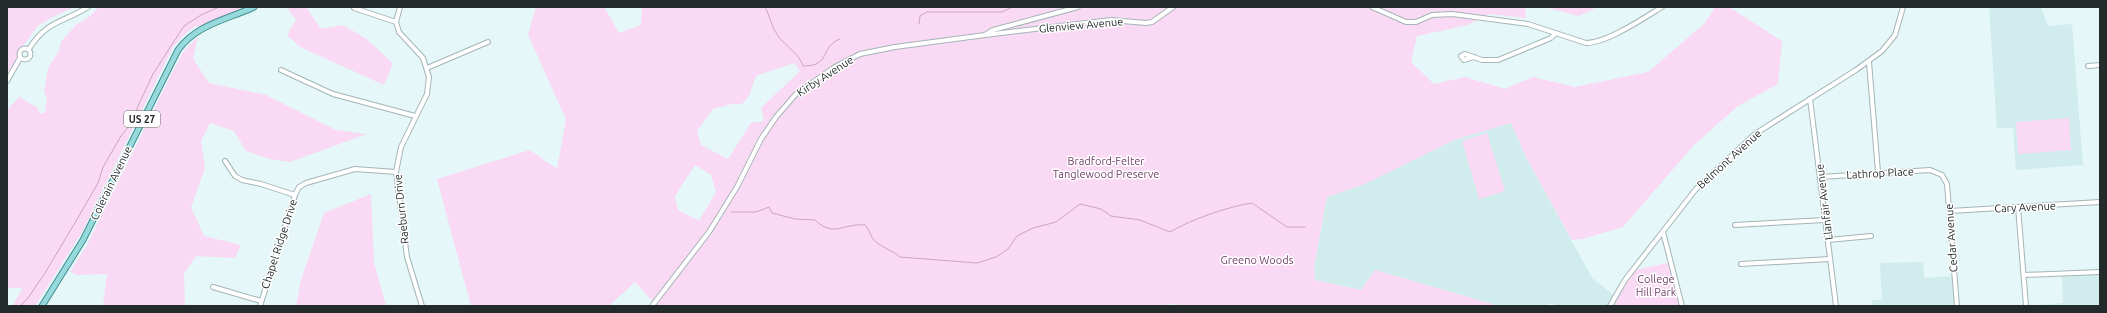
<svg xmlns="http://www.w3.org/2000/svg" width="2107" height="313" font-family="Ubuntu,sans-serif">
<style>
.built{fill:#d1eced}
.green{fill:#f9d9f3;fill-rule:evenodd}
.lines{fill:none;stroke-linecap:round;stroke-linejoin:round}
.stream{stroke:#cba4c4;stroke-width:1}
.minor-casing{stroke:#a4b5b6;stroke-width:6}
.major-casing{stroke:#418d90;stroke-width:7}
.minor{stroke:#fff;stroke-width:4}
.major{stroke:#96dadd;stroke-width:5}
.labels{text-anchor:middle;stroke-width:3;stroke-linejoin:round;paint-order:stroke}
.shield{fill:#fff;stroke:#666b6b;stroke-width:1}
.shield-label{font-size:10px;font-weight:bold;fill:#242b2b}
.street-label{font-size:11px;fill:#242b2b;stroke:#fff}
.park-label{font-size:11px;fill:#713f6a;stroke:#fff}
</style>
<rect width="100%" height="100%" fill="#e5f7f8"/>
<!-- built -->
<g class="built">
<polygon points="1989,7 2041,7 2048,26 2072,24 2083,165 2016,170 2013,128 1997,128"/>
<polygon points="1511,123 1527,159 1592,278 1615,296 1610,306 1558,306 1553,303 1542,306 1499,306 1375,270 1361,290 1312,279 1327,197 1365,184 1454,140"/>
<polygon points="1923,262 1924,278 1954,276 1957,306 1873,306 1872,300 1882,300 1880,263"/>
<polygon points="2100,272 2100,306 2026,306 2063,303 2062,274"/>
</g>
<!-- green -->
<g class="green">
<polygon points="7,7 75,7 55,16 39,25 19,51 16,61 7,74"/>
<polygon points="99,7 254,7 202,28 195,26 185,34 173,47 81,234 35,306 12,306 23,288 7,288 7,110 19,97 38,108 39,113 45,113 47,97 44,92 48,68 59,51 61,42 76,25 89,17"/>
<polygon points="287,7 306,7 321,29 343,25 365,38 393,63 384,85 300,47 287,35 296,20"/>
<path d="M536,7h68l15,26 22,-8 1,-18h883l1,11 -37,-4 -21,11 -51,11 -6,26 23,22 31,-7 40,12 28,-12 42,10 73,-15 56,-48 11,-17h14l53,34 -4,43 -40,22 -44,39 -71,82 -41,12 -10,1 -45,-81 -16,-36 -57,17 -89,44 -38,13 -13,70 1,13 46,10 14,-20 124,36h-314l-9,-2 -28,2h-491l-22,-24 -26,24h-138l-34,-127 93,-29 27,19 9,-50 -38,-84zM794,63l6,8 -39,37 3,13 -13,2 -23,36 -27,-14 -4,-14 16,-22 19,-5h10l7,-8 7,-20zM695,165l16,10 5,17 -17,29 -21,-11 -3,-14z"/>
<polygon points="1544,7 1597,7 1579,16"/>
<polygon points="198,37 193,59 209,83 266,95 336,130 367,134 290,162 270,159 246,151 234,131 210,123 201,141 205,168 191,207 204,236 241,245 235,258 196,256 184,274 185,306 103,306 107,274 77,275 70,272 87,245 170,77 185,49"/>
<polygon points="2069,118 2071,150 2018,154 2016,122"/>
<polygon points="1487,133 1505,191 1479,199 1462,141"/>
<polygon points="371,194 374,262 386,306 296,306 301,280 324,213"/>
<polygon points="1671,262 1682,306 1610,306 1632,271"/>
</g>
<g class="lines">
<!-- stream -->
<g class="stream">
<path d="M765,7c5,9 7,21 13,29 8,11 21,17 25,30 29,0 16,-19 37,-27"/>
<polyline points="919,24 920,16 927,12 1002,12 1012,7"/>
<path d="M731,212h25l13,-5 3,6 23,6 20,1c19,18 28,3 50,5 4,4 5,9 8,14 7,8 19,11 27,18l77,6 19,-6 12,-8 9,-13 16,-8 23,-6 24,-18 21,5 10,7 29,4 30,12c22,-13 57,-25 82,-29l35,24h18"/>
<polyline points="20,306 28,298 45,273 79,216 98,183 103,167 121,136 133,121 138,106 153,74 169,49 184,26 201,15 219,7"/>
</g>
<defs>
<g id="minor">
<polyline points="400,7 396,22 399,32 423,58 429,77 427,94 401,147 396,172 407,257 422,306"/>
<path d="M1372,7l34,15h10l16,-7 20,-1 76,10 58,19c21,0 58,-25 76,-36"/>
<polyline points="354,8 396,22"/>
<polyline points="985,35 1111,20 1146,23 1152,22 1173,7"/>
<circle cx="25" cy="54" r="5.5"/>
<path d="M29,49c18,-29 34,-26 59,-42"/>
<polyline points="1474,57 1464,60 1461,56 1465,54 1482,60 1498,60 1551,38 1555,34"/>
<polyline points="1869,62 1878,172"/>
<polyline points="2088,66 2100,65"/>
<polyline points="427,68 488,42"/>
<polyline points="281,70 333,94 415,116"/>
<polyline points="7,81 20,58"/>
<polyline points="1810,99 1836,306"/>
<polyline points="225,161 235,176 242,180 261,184 295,195"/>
<polyline points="1821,177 1930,170 1942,175 1947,184 1957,306"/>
<polyline points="2018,207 2026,306"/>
<polyline points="1950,211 2100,202"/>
<polyline points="1735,225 1825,220"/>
<polyline points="1663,232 1682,306"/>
<polyline points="1828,240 1871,236"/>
<polyline points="1741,264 1830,259"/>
<polyline points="2024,275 2100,272"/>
<polyline points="213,287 261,301"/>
<polyline points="260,306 295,195 299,187 306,183 355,169 396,172"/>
<polyline points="652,306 709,232 737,187 761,139 776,117 796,94 835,67 860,54 895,47 985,35 993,30 1078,7"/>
<polyline points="1610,306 1625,280 1696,189 1755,134 1856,70 1882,51 1895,35 1903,7"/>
</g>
<path id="major" d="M42,306l41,-66 95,-190c19,-26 48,-30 76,-43"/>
</defs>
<!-- minor casing -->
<use href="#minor" class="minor-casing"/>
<!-- major casing -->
<use href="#major" class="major-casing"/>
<!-- minor -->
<use href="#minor" class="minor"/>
<!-- major -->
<use href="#major" class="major"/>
</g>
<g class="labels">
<!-- shield labels -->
<rect class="shield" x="124" y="111" width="36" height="16" rx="3"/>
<g class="shield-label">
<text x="142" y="123">US 27</text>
</g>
<!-- street labels -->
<g class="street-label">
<text transform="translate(1081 25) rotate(-5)" y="4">Glenview Avenue</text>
<text transform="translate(825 76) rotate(-33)" y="4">Kirby Avenue</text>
<text transform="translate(1729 159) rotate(-42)" y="4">Belmont Avenue</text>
<text transform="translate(1880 173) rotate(-3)" y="4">Lathrop Place</text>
<text transform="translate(111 183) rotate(-64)" y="4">Colerain Avenue</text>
<text transform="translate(1824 202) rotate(-97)" y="4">Llanfair Avenue</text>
<text transform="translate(2025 207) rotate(-3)" y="4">Cary Avenue</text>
<text transform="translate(401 209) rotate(-96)" y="4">Raeburn Drive</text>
<text transform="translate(1951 238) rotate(-94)" y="4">Cedar Avenue</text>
<text transform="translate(279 244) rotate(-72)" y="4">Chapel Ridge Drive</text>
</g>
<!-- park labels -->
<g class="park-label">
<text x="1106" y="165">Bradford-Felter<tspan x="1106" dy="13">Tanglewood Preserve</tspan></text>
<text x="1257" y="264">Greeno Woods</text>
<text x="1656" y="283">College<tspan x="1656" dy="13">Hill Park</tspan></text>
</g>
</g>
<!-- border -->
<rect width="2107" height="313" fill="none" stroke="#242b2b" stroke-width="16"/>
</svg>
